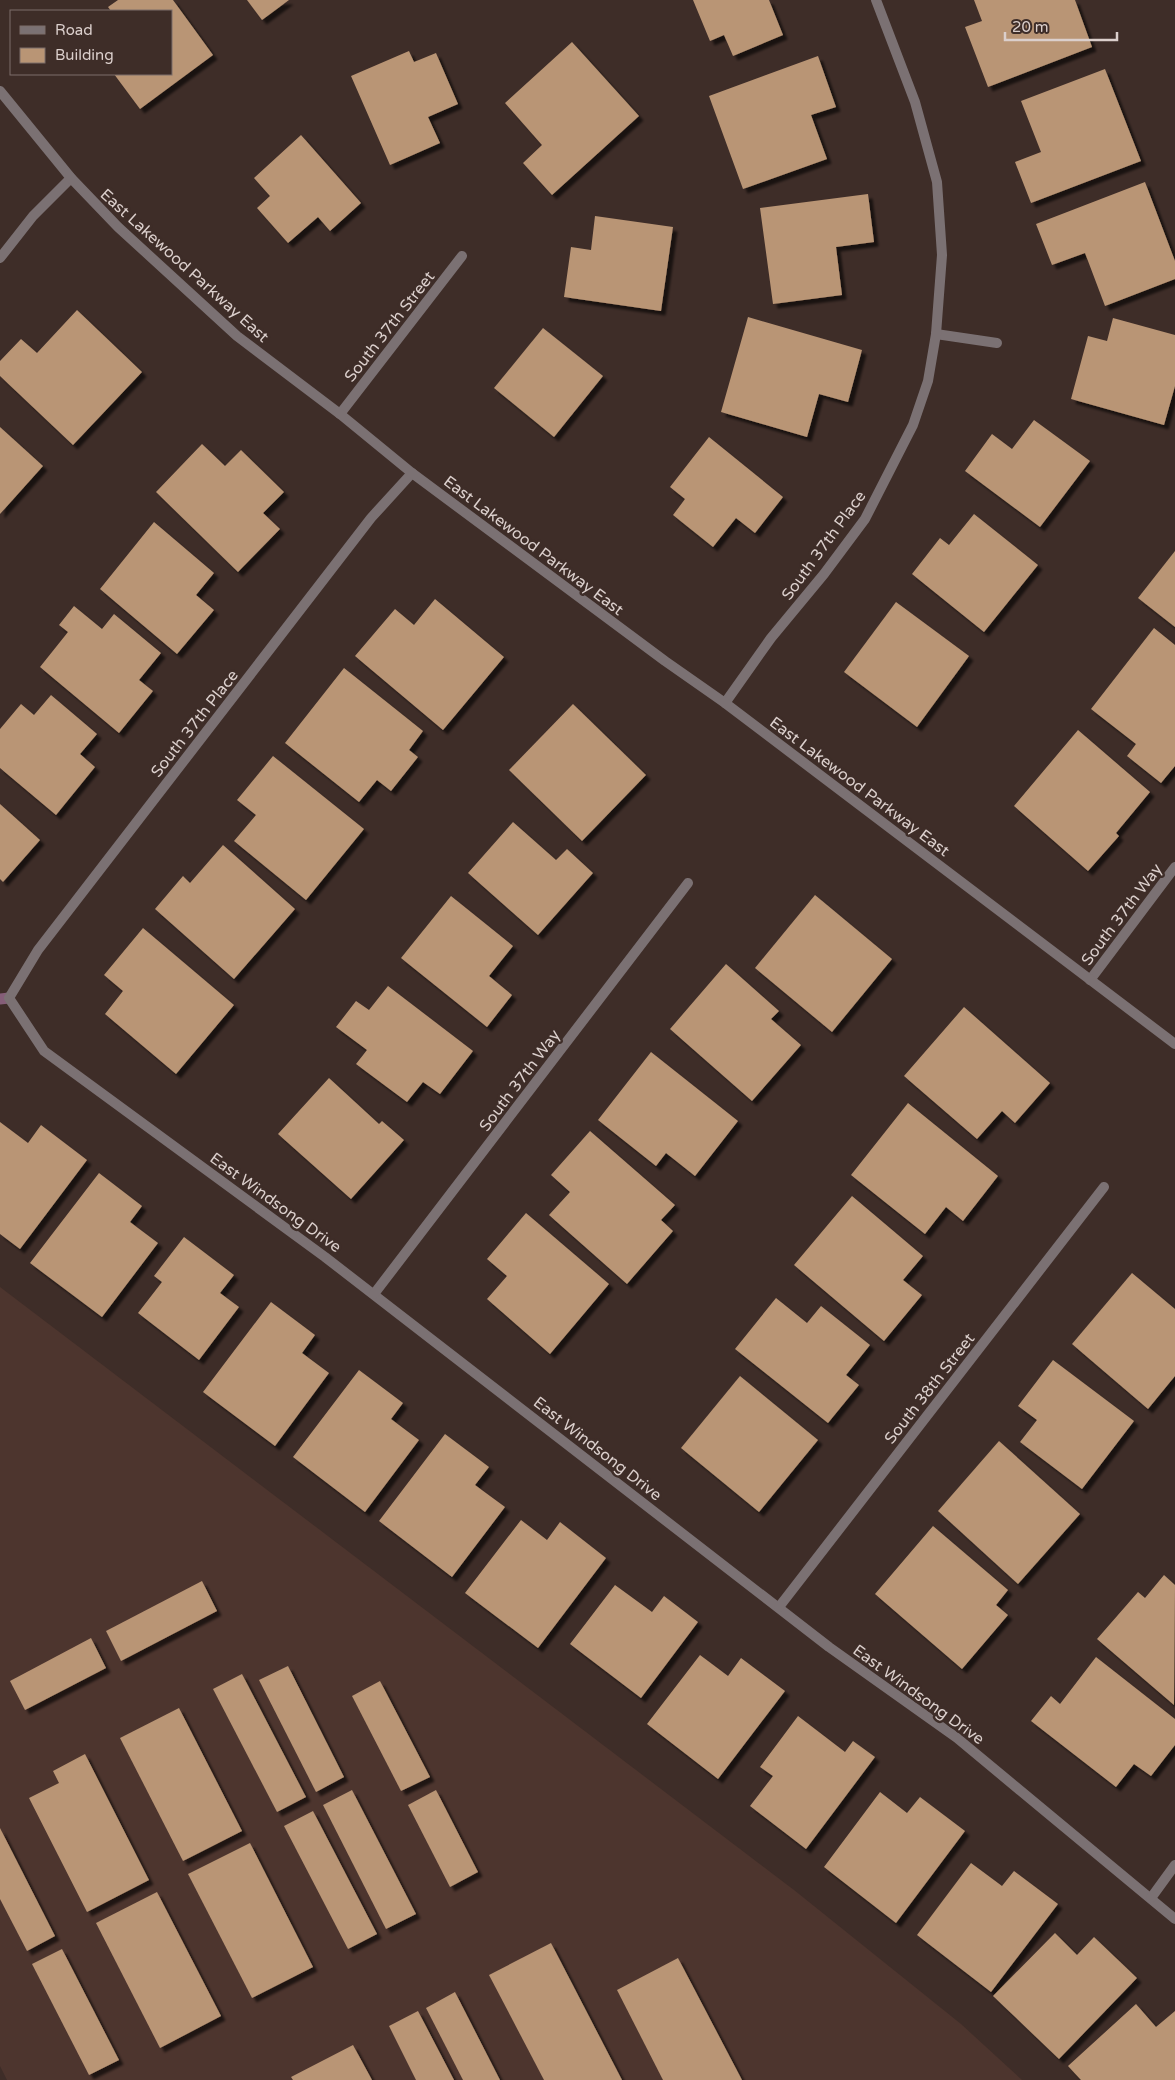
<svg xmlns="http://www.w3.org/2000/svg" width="1175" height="2080" font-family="'Varela Round',sans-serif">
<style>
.built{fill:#4d352e}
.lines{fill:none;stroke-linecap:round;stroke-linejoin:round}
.stream{stroke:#855e78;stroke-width:11}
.building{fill:#b99575;filter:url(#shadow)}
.minor{stroke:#7b7173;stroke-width:10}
.tertiary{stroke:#7b7173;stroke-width:10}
.labels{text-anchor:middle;stroke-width:5;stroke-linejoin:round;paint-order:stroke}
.street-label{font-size:16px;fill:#dbcfcc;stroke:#3e2d28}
</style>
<defs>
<filter id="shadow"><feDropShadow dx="4.5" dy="4.5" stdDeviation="1" flood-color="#0009"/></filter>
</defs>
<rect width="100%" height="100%" fill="#3e2d28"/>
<!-- built -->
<polygon class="built" points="0,1287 794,1890 961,2024 1022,2080 7,2080 0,2066"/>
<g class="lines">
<!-- stream -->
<polyline class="stream" points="0,999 9,998"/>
</g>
<!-- building -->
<g class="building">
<polygon points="118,0 173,0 213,55 140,109 114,74 171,74 171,11 111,11 108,7"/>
<polygon points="247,0 289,0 262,20"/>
<polygon points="693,0 769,0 783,35 733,56 724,35 710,41"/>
<polygon points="974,0 1075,0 1092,47 988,87 965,27 982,21"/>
<polygon points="572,42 639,116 552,195 523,163 542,145 505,103"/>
<polygon points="409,51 414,62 436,53 458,104 428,117 440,143 390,165 351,76"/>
<polygon points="818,56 836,107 811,115 827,159 743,189 709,96"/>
<polygon points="1105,69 1141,161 1031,203 1015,162 1041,152 1021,101"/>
<polygon points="301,135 361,203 330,231 318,217 288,243 257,208 270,196 254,178"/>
<polygon points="1145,182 1175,261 1175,279 1105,306 1085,253 1052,265 1036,224"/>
<polygon points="868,194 874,242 836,247 842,295 773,304 760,208"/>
<polygon points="595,216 673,227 661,311 564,297 571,247 591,250"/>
<polygon points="77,310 142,372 73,445 0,376 0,361 21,339 37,353"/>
<polygon points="748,317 862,350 848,402 819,394 807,437 721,412"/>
<polygon points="1113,318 1175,335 1175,386 1164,425 1071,399 1088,336 1107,341"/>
<polygon points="543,328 603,376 554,437 494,388"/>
<polygon points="1034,420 1090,461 1040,527 965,471 992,434 1012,449"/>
<polygon points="0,427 43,466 0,514"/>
<polygon points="709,437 783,497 755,533 736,518 713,547 673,515 685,499 670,487"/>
<polygon points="202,444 225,466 241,450 284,492 263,513 280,529 238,572 156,492"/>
<polygon points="974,514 1038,565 984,632 912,574 940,538 949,545"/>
<polygon points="154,522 214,573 196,595 214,610 177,654 100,589"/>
<polygon points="1175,551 1175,627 1138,598"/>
<polygon points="435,599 504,657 443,730 355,656 395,609 414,625"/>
<polygon points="896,602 969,656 917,727 844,672"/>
<polygon points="74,606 102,629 114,614 161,653 139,680 153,691 119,733 40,667 68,632 59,625"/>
<polygon points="1154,628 1175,645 1175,766 1161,783 1127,756 1136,744 1091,709"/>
<polygon points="344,668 423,731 409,750 418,757 391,791 377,780 359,802 285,743"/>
<polygon points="51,695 97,734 80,754 95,767 56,815 0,768 0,729 21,704 34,715"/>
<polygon points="573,704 646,775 582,841 509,770"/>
<polygon points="1078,730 1150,792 1116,833 1119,836 1088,871 1014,806"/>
<polygon points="273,756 364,829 306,900 234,841 256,815 237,800"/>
<polygon points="0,804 40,840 3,882 0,879"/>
<polygon points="513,822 556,860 567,849 593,873 538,935 468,873"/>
<polygon points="223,845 295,909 234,979 155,909 183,876 190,883"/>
<polygon points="815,895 892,959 832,1032 755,968"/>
<polygon points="451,896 513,946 489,976 512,995 487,1027 401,958"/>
<polygon points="143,928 234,1005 176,1074 105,1014 123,991 104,975"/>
<polygon points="726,964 779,1011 771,1019 801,1045 752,1101 670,1029"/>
<polygon points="388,986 473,1051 440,1094 423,1082 407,1102 356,1064 367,1050 336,1027 356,1001 369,1010"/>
<polygon points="964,1007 1050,1083 1015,1123 1002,1111 977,1139 904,1076"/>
<polygon points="651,1052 738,1121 695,1176 666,1153 656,1166 598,1120"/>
<polygon points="329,1078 379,1124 382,1121 404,1140 351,1199 278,1134"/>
<polygon points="908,1103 998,1176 963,1221 946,1207 925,1234 851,1175"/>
<polygon points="0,1122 28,1143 41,1125 87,1160 20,1249 0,1234"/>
<polygon points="590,1131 675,1205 661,1220 673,1231 627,1284 549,1215 570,1192 551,1175"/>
<polygon points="99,1173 142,1206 130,1222 158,1243 102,1317 30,1263"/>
<polygon points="852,1196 923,1256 903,1280 922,1295 884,1341 794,1265"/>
<polygon points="526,1213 609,1284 550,1354 487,1299 507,1276 487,1259"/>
<polygon points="184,1237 234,1275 220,1293 239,1307 199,1360 138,1313 162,1282 154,1276"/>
<polygon points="1132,1273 1175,1309 1175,1376 1148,1409 1072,1344"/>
<polygon points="776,1298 807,1323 821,1306 870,1345 846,1375 859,1385 828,1423 735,1349"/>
<polygon points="271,1302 315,1335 302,1353 329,1373 275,1446 203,1392"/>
<polygon points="1053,1360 1134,1421 1082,1489 1020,1442 1037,1420 1018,1406"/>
<polygon points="359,1370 403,1403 391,1419 419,1440 365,1512 293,1457"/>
<polygon points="740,1376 818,1440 759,1512 681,1448"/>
<polygon points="445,1434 489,1467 475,1485 505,1507 452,1577 379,1521"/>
<polygon points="999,1441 1080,1514 1018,1584 938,1511"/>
<polygon points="521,1520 547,1540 560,1522 606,1558 538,1648 465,1593"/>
<polygon points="933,1526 1008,1590 996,1605 1008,1615 962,1669 875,1594"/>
<polygon points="1164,1575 1175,1585 1174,1705 1097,1639 1138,1592 1145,1598"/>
<polygon points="202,1581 217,1611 121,1661 106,1631"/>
<polygon points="615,1585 652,1612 664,1596 698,1622 641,1698 570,1644"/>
<polygon points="91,1638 106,1668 25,1710 10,1681"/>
<polygon points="700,1655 728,1676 741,1658 785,1691 718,1779 647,1724"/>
<polygon points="1096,1657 1175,1719 1175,1745 1151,1776 1134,1764 1116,1787 1031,1721 1051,1696 1060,1704"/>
<polygon points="288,1666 344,1777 316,1792 259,1680"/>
<polygon points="242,1674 306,1797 277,1812 213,1689"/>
<polygon points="380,1681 430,1777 401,1791 352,1696"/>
<polygon points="179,1708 242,1831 183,1861 120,1738"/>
<polygon points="798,1716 845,1752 853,1741 875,1757 806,1849 750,1806 773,1776 760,1767"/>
<polygon points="85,1754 149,1880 87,1912 29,1798 59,1783 53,1771"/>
<polygon points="352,1790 416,1914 386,1929 323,1805"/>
<polygon points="436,1790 478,1872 450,1887 408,1805"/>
<polygon points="880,1792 907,1813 920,1797 965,1831 896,1923 824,1867"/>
<polygon points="313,1811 377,1934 348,1949 284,1826"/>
<polygon points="0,1828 55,1936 27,1951 0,1899"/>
<polygon points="250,1843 313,1967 252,1998 188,1874"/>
<polygon points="971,1863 1002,1886 1014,1871 1058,1904 991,1992 917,1935"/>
<polygon points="157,1892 221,2016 160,2048 96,1923"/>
<polygon points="1055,1933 1077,1955 1094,1937 1137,1978 1059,2059 993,1996"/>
<polygon points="551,1943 622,2080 544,2080 489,1975"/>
<polygon points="62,1949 119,2060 89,2075 32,1964"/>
<polygon points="678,1958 742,2080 663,2080 617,1990"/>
<polygon points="455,1992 500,2080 463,2080 426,2008"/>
<polygon points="1136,2004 1156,2027 1175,2011 1175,2080 1081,2080 1068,2066"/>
<polygon points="418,2011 454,2080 416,2080 389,2026"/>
<polygon points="353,2045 372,2080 293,2080 291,2077"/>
</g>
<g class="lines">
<!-- minor -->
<g class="minor">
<polyline points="0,258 33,216 71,178"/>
<polyline points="936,334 997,343"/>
<polyline points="340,414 462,256"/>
<polyline points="412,473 371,518 38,950 9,998 44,1051 325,1257 829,1647 957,1738 1175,1919"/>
<polyline points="725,703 771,638 824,574 865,519 913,425 928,381 936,334 942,255 937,182 915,102 876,0"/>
<polyline points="1090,980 1175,867"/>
<polyline points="374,1294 688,883"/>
<polyline points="779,1607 1104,1187"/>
<polyline points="1151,1898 1175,1865"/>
</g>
<!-- tertiary -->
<polyline class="tertiary" points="0,91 71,178 118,227 237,336 340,414 412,473 665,661 725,703 1175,1044"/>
</g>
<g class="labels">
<!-- street labels -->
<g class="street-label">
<text transform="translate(185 265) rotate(42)" y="6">East Lakewood Parkway East</text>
<text transform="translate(389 326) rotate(-52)" y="6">South 37th Street</text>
<text transform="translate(534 545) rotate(37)" y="6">East Lakewood Parkway East</text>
<text transform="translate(823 545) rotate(-54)" y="6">South 37th Place</text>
<text transform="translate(194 723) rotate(-52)" y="6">South 37th Place</text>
<text transform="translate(860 786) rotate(37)" y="6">East Lakewood Parkway East</text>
<text transform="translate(1121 914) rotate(-53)" y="6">South 37th Way</text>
<text transform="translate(519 1080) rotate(-53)" y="6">South 37th Way</text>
<text transform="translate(276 1202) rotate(36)" y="6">East Windsong Drive</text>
<text transform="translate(929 1388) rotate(-52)" y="6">South 38th Street</text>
<text transform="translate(598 1448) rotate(38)" y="6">East Windsong Drive</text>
<text transform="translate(919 1694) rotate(36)" y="6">East Windsong Drive</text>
</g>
</g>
<!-- legend -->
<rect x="10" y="10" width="162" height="65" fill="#3e2d28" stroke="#7d6e6a"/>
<rect x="20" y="26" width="25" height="8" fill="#7b7173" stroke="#7d6e6a"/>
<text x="55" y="35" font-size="15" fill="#dbcfcc">Road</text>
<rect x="20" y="48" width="25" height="15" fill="#b99575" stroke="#7d6e6a"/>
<text x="55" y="60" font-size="15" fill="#dbcfcc">Building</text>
<!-- scale -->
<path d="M1005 32v8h112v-8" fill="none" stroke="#dbcfcc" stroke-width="2.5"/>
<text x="1012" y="32" font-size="15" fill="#dbcfcc" stroke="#3e2d28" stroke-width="4" paint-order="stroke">20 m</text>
</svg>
